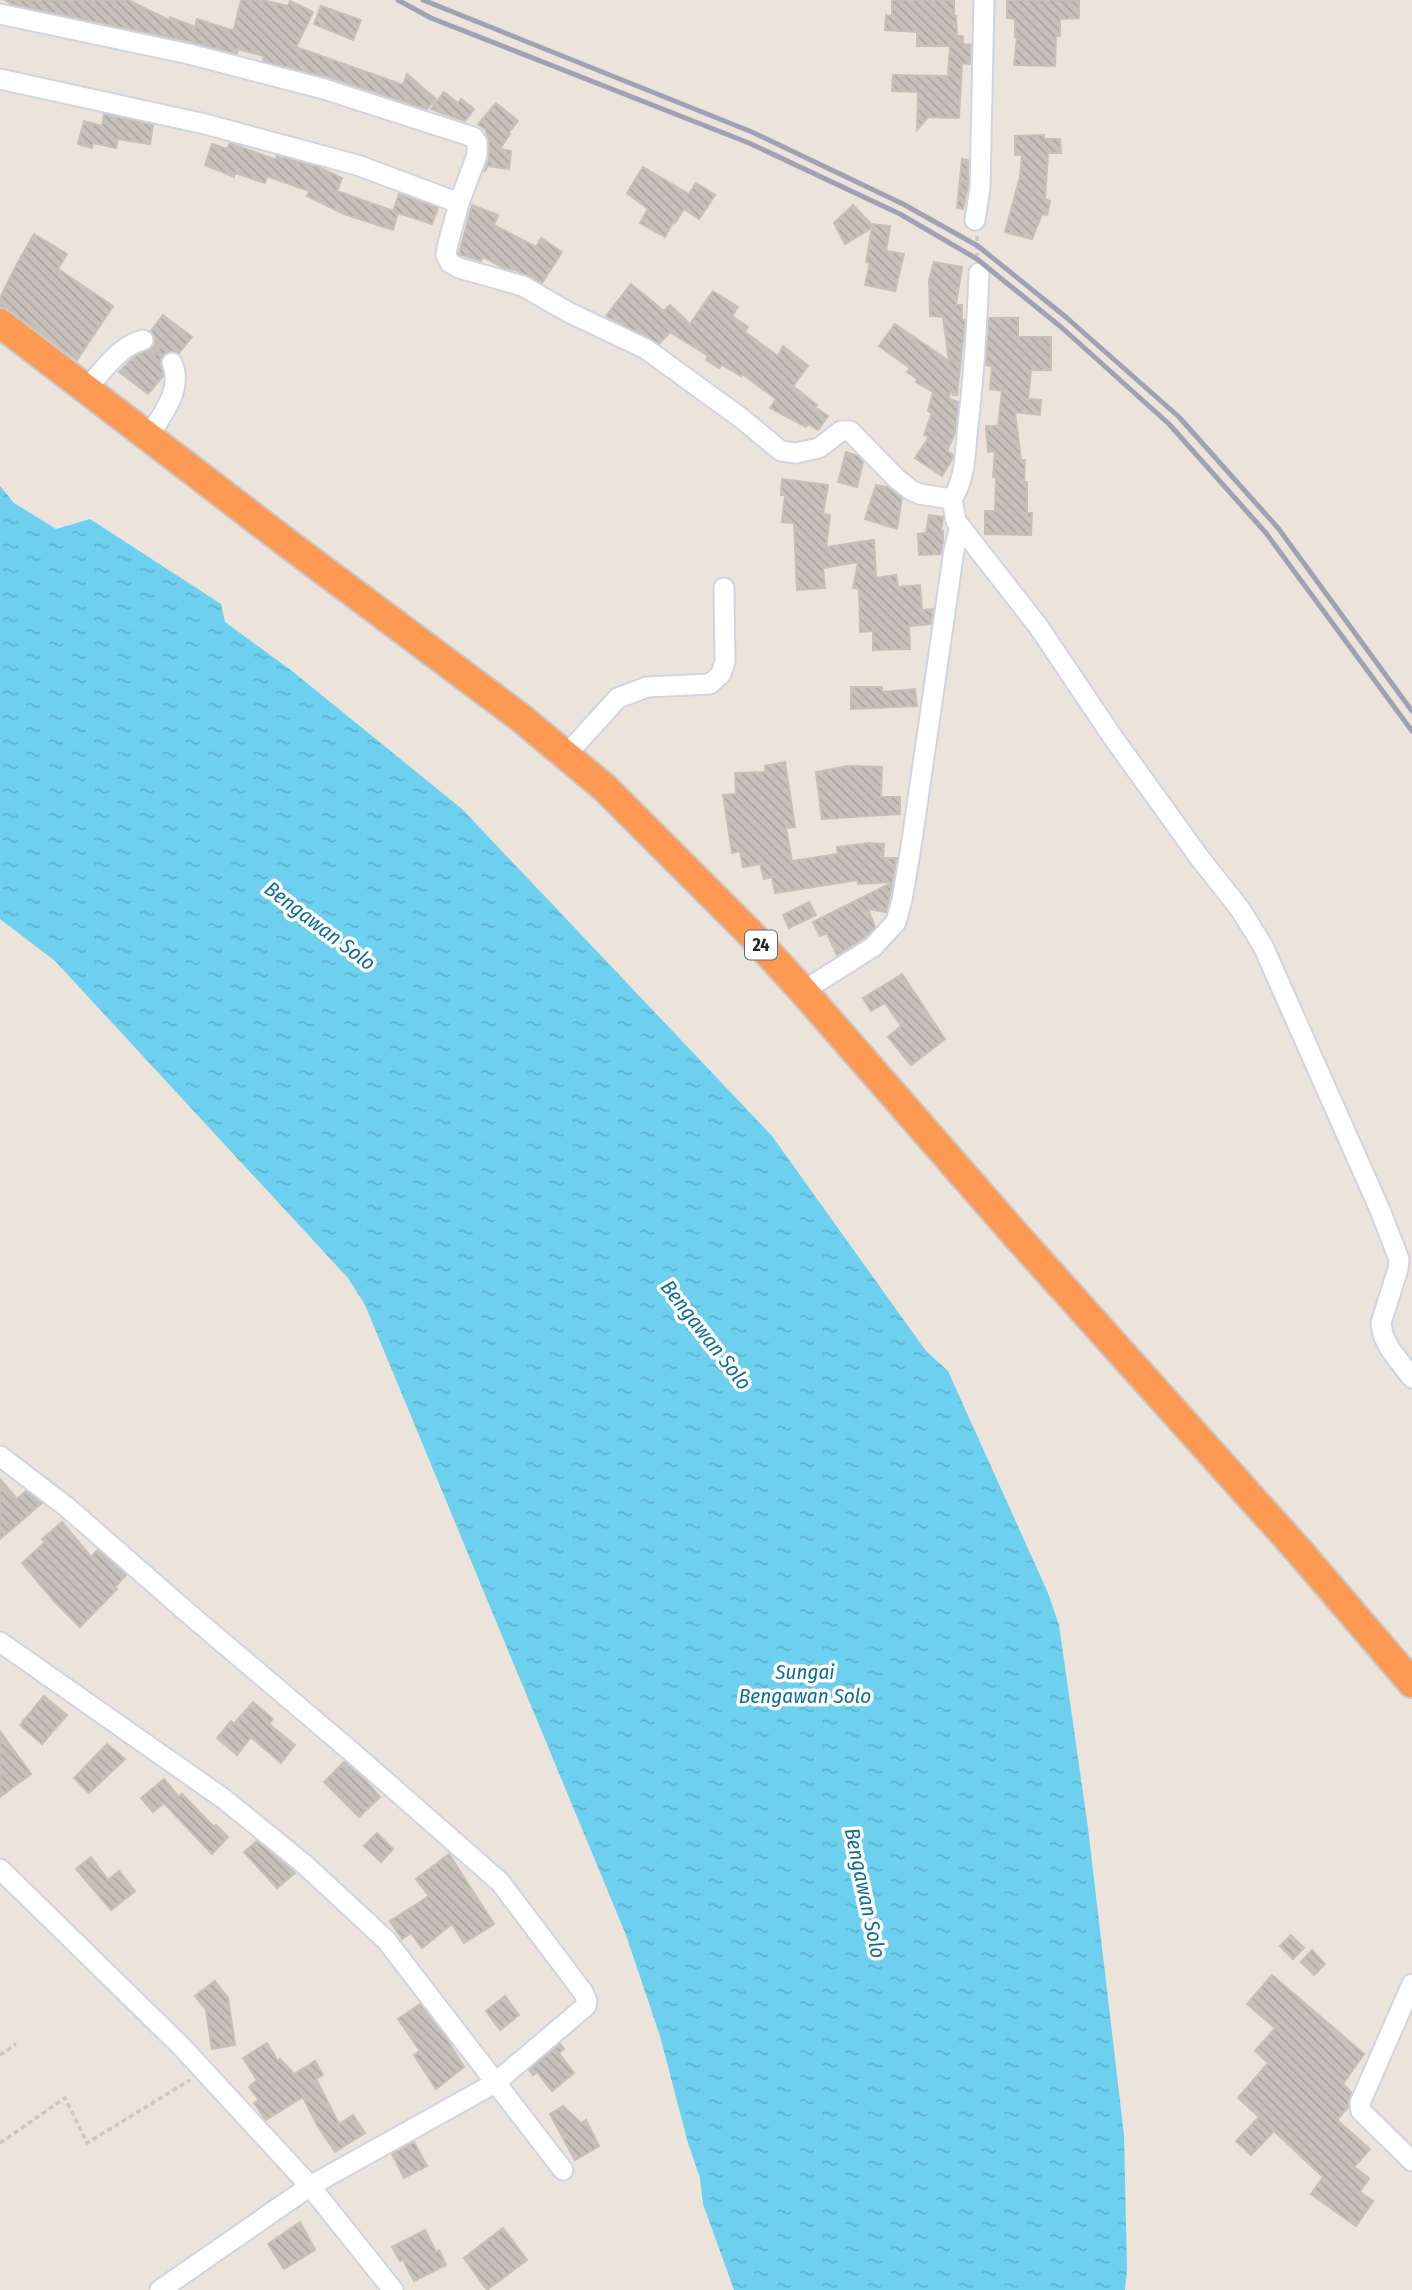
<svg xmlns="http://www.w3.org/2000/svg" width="1412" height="2290" font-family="'Fira Sans Condensed',sans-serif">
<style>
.water{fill:url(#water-ripples)}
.building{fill:url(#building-back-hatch);stroke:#c7c0b5;stroke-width:2}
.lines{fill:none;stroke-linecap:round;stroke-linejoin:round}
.minor-tunnel{stroke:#c5bfb7;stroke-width:19;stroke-dasharray:19 10;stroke-linecap:butt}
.minor-casing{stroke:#d0d4e2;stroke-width:23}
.highway-casing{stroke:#c7c7c7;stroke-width:32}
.path{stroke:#c7c7c7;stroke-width:3.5;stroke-dasharray:5 3.5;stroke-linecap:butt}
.minor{stroke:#fff;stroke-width:19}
.highway{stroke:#fe9954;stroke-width:28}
.rail{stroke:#9ea2b4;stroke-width:5}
.labels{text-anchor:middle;stroke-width:7;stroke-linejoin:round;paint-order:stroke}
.shield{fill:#fff;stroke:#696969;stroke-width:2}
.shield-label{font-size:18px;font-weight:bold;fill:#292929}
.water-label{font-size:21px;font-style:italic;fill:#0d6d9a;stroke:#fff}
</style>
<defs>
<pattern id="water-ripples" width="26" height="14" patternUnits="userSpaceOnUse" patternTransform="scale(1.75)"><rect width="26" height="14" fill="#6dd0ee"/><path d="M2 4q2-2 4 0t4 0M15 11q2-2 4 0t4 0" fill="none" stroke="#5eb3cc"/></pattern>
<pattern id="building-back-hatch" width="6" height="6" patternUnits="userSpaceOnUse" patternTransform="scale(1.75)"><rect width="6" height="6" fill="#c7c1bb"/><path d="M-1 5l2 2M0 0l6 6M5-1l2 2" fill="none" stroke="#aba6a1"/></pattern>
</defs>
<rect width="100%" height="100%" fill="#ece4db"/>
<!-- water -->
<polygon class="water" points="0,486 14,503 56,529 90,519 221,604 225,622 292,671 462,809 772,1136 926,1351 948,1371 1048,1593 1059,1625 1088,1828 1124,2135 1127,2269 1125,2290 734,2290 703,2204 700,2178 688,2143 660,2036 626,1935 365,1305 348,1278 55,961 0,919"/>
<!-- building -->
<g class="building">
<polygon points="5,0 128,0 169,20 170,17 195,27 197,19 231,30 234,29 241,0 262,0 288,6 290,1 313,12 296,47 403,85 407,74 436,99 427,109 328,77 263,61 264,56 238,49 237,54 192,42 11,4"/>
<polygon points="892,0 954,0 954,16 956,16 957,36 963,36 963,44 971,45 970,64 962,63 959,118 928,117 917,130 918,92 892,91 893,75 948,76 950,46 917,46 917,32 885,30 886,15 892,16"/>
<polygon points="1007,0 1079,0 1079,18 1060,19 1060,36 1056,36 1055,66 1014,65 1017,37 1015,37 1015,19 1007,18"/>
<polygon points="321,6 361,20 353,40 314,24"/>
<polygon points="444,92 458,103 461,99 474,109 465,121 431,109"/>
<polygon points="496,103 518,121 508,133 510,134 500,149 511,151 509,169 488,166 484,172 489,159 489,142 486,130 478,124"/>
<polygon points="104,114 153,125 150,144 118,139 116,148 93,143 92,148 78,144 84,121 102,126"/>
<polygon points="1044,135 1044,139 1060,139 1061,153 1048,153 1045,199 1050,201 1047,215 1042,214 1032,239 1005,232 1020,177 1022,155 1015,155 1015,136"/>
<polygon points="230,143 276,160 277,156 318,167 342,178 337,191 393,211 399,194 438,208 432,224 398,213 393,230 344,214 307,196 309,191 267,176 265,183 235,173 234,177 205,165 212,144 227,149"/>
<polygon points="962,159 968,160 968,187 963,209 957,208"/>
<polygon points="643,167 689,194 696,183 715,195 699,219 684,209 675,223 673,222 665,237 640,223 648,209 627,193"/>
<polygon points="472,205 498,215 494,225 536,247 541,238 562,252 542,283 516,270 504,268 483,257 481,261 459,254"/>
<polygon points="853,205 873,226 873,224 890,226 886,251 904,254 895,291 865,285 870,263 866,262 872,228 845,244 834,223"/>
<polygon points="34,234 67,254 58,269 113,306 77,360 10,310 0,307 0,298 17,264"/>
<polygon points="934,262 962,267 956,305 962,305 962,320 965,320 957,395 953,395 952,389 948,398 958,402 955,433 947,451 953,455 952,459 942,476 915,458 929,437 924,435 932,413 928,411 933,392 916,382 917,379 907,372 910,368 879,346 895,324 949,361 943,317 930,316 929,280"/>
<polygon points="631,284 664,311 670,305 690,324 713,291 738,307 732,316 748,327 745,332 778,356 783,346 808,366 793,386 817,405 815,407 828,416 818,430 808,424 806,427 770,408 776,399 742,374 741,376 722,365 719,368 706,360 708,356 670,332 659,344 606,316"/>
<polygon points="163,315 192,337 179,353 169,351 163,355 160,361 163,376 148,394 119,372 134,357 153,348 155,337 151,331"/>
<polygon points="989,318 1018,318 1018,337 1051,337 1051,370 1031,370 1028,399 1041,400 1040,415 1015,412 1021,460 1025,460 1024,482 1027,482 1027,513 1032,513 1031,535 985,534 985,511 995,511 996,477 993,477 995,451 988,452 986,426 998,426 1002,391 990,389 992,366 986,365"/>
<polygon points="846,452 858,456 863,462 857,487 838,482"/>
<polygon points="782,479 828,485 823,514 830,515 826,547 874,540 876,578 896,575 898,587 920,585 922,610 933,609 931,624 909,626 910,649 873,650 873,631 860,632 859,589 853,588 858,562 823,568 825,588 797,590 794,523 782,522 785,495 781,495"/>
<polygon points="876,485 887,487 902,498 897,529 865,519"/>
<polygon points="929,515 943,517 941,531 943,531 943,543 941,554 919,555 918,534 926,533"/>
<polygon points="851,687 882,687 882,692 915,689 917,706 851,709"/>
<polygon points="785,762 795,827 786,828 792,861 838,854 837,847 869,843 884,844 883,858 897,858 893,882 858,884 857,880 775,893 772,877 764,879 760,864 743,867 740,851 732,853 723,795 736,794 735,773 766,772 765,766"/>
<polygon points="848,766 882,767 881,797 900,797 900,814 822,819 816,772"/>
<polygon points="893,882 886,912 868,909 875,927 865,937 837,955 827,933 820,936 813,922"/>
<polygon points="809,902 816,915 789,928 783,915"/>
<polygon points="902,974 945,1039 911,1065 888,1037 901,1026 885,1003 871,1011 863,998"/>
<polygon points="0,1479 17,1499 26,1491 42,1503 0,1539"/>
<polygon points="62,1522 91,1557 98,1550 126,1575 115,1587 117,1589 80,1627 55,1602 22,1563 45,1542 42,1539"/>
<polygon points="44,1696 67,1715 42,1744 20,1725"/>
<polygon points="253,1702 273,1719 269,1724 295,1745 281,1763 251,1737 237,1755 217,1738 231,1721 234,1724"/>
<polygon points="0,1731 31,1774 0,1797"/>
<polygon points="107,1744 125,1759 89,1793 74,1778"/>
<polygon points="344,1762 366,1781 380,1797 359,1817 324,1782"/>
<polygon points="164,1779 179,1797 182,1794 214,1827 216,1825 228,1837 212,1854 164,1803 153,1812 141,1798"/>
<polygon points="377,1833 393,1849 381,1862 364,1846"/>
<polygon points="257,1841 295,1873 277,1888 244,1852"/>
<polygon points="449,1854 494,1924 464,1943 452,1924 422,1948 411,1933 402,1939 390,1921 429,1896 416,1879"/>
<polygon points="91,1857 108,1880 119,1871 135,1891 111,1910 76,1869"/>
<polygon points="1291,1935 1304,1948 1293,1959 1280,1946"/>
<polygon points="1312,1950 1325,1964 1314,1975 1301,1962"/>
<polygon points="1272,1975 1364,2054 1343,2084 1351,2092 1348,2107 1337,2120 1370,2149 1354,2167 1369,2178 1360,2192 1373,2201 1356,2226 1311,2194 1323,2177 1274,2131 1251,2155 1236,2141 1259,2117 1238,2098 1268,2063 1255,2051 1275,2028 1247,2004"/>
<polygon points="215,1981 228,1998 235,2045 212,2049 206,2010 195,1996"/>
<polygon points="505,1996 519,2015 500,2030 486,2011"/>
<polygon points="420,2004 446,2038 464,2067 436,2089 414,2055 420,2051 398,2019"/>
<polygon points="267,2043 278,2061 280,2059 294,2074 315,2061 323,2075 316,2079 339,2124 353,2115 365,2133 335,2152 317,2125 303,2097 266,2120 254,2103 259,2100 249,2087 257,2080 243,2058"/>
<polygon points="560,2044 564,2049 559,2053 574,2073 552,2091 537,2072 533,2075 529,2070"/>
<polygon points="563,2106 581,2123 586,2120 599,2146 575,2160 550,2114"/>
<polygon points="414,2142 427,2166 404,2178 392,2154"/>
<polygon points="300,2222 315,2250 284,2269 268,2244"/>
<polygon points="503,2228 527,2260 487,2290 464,2258"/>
<polygon points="425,2230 436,2252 439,2250 446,2265 414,2281 403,2260 400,2261 392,2247"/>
</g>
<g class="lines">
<!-- minor-tunnel -->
<polyline class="minor-tunnel" points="143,340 172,363"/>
<defs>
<g id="minor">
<path d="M0,14l189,40 135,35 149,48 4,5v13l-18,48 -12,45 -1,7 4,8 9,5 64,18 45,26 78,37 95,69 40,33 15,2 23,-5 22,-17h9l47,48 14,11 8,4 33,5c14,-20 13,-49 16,-74 6,-50 9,-101 11,-152"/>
<polyline points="0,79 205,124 357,165 459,203"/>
<polyline points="975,220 980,188 984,0"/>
<path d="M87,388c16,-17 33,-43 56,-48"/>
<path d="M148,437c13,-20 36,-49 24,-74"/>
<polyline points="952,499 956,521 1038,626 1112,736 1199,857 1240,909 1263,946 1380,1210 1399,1259 1398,1269 1381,1323 1383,1335 1390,1349 1412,1378"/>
<polyline points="566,755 618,698 647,687 710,684 721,674 725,662 724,588"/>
<polyline points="803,991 873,947 896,922 902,900 911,847 954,550 960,527"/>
<polyline points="0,1456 68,1508 188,1613 353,1753 500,1882 583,1992 587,2001 586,2006 495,2083 310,2186 160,2290"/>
<polyline points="0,1642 224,1799 304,1864 386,1940 563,2170"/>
<polyline points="0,1869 182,2047 310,2186 393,2290"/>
<polyline points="1412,1984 1360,2103 1361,2111 1412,2161"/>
</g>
<polyline id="highway" points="0,323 287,543 521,718 605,788 748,931 803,991 1014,1233 1299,1551 1412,1683"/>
</defs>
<!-- minor casing -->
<use href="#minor" class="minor-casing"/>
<!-- highway casing -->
<use href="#highway" class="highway-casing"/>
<!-- path -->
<g class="path">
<polyline points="977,236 977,256"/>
<polyline points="0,2055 16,2044"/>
<polyline points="0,2143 65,2098 87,2143 190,2080"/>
</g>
<!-- minor -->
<use href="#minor" class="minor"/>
<!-- highway -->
<use href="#highway" class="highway"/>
<!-- rail -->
<g class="rail">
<polyline points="398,0 431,18 749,143 900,214 977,259 1061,327 1169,424 1266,533 1412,731"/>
<polyline points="423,0 752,132 903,204 978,246 1067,318 1179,417 1278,528 1412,711"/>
</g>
</g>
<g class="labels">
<!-- shield labels -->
<rect class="shield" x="745" y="930.5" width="32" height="29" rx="5"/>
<g class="shield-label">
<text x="761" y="951">24</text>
</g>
<!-- water labels -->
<g class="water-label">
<text transform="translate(320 926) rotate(37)" y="7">Bengawan Solo</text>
<text transform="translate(706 1335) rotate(52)" y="7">Bengawan Solo</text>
<text x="805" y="1679">Sungai<tspan x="805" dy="24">Bengawan Solo</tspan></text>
<text transform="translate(865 1893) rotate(78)" y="7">Bengawan Solo</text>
</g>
</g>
</svg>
